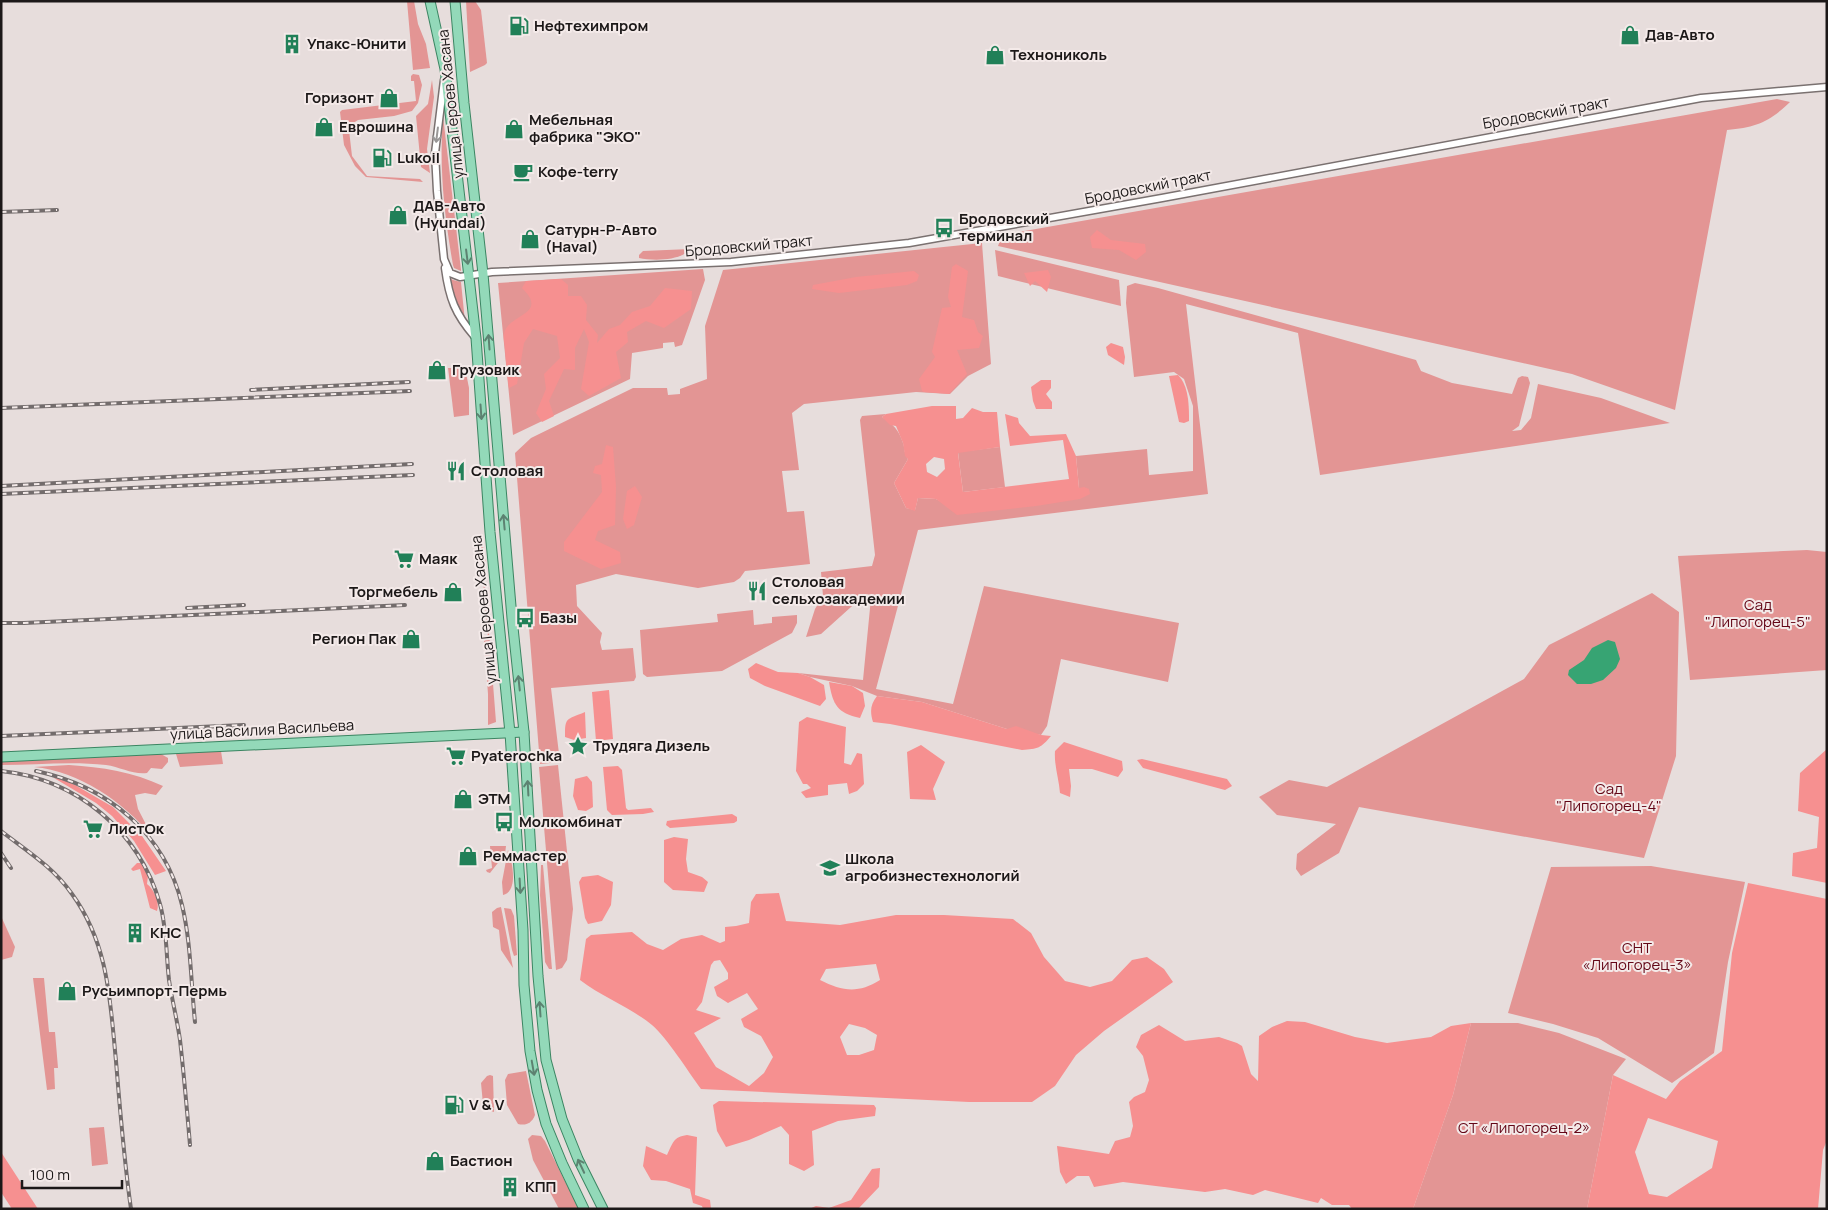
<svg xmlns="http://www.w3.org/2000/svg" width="1828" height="1210" font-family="Manrope,sans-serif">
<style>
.green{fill:#e39594}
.forest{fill:#f69090;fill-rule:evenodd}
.water{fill:#37a473}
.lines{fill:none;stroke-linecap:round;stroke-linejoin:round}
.minor-casing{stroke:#7a7170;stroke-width:9}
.major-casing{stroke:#3b8562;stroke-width:11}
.minor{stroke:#fff;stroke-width:6}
.major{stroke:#93d9b9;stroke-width:9}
.rail-casing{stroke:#736c6c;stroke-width:4}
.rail{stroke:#f4eae9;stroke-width:2;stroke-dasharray:5.5;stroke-linecap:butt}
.oneway{stroke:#999797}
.oneway2{stroke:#5d8271}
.labels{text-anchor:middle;stroke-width:4;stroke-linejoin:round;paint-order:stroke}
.poi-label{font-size:15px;font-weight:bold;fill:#1c1818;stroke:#f4eae9;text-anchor:start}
.street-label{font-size:15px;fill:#1c1818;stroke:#f4eae9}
.park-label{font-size:15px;fill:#630616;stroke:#f4eae9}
</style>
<rect width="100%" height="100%" fill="#e7dddc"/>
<!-- green -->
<g class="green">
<polygon points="407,1 414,1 418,24 426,44 430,68 413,70"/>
<polygon points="466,1 475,1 481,10 487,63 485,65 470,72"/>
<polygon points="413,74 419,75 422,85 418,103 412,111 394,116 358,120 350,125 349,130 352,156 367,176 420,179 423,182 366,177 355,166 344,145 340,112 342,110 416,101 414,81 411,81 411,76"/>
<polygon points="432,80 434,97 427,149 430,173 421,167 416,116 428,104"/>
<path d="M1777,99l13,3c-22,21 -34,25 -63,28l-52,280 -103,-36 -574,-128 4,-11z"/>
<path d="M443,116l18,154v1l-7,-3 -1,-3c-9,-50 -14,-99 -10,-149z"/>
<polygon points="982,243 991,364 968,376 950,394 916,392 804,404 792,413 799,470 782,471 787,512 804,511 810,564 745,571 740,578 734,582 698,588 616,574 576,585 577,606 602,633 600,642 602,650 633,648 636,677 634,681 551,688 560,762 540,764 515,453 531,438 633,388 667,388 668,395 680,394 680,389 707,379 705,326 723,270"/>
<path d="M690,249c-9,12 -37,12 -51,9v-3l4,-4z"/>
<polygon points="995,250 1119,280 1121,306 998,276"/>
<polygon points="703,269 705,280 682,345 675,347 674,342 663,343 663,348 632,353 630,379 513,435 498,283"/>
<polygon points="449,278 453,280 461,282 465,322 457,307"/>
<path d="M1135,283l23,5 258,72 5,11 31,12 60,11 6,-16 4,-2 6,1 2,6 -11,43 -7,5 9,-1 10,-12 7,-34 63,14 69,25 -350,52 -22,-142 -112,-29 22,190 -290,36 -42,159 77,15 31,-118 195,37 -11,59 -107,-23 -14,67 -6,9 -34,-6 -85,-27 -45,-6 -25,-10 -42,-9 -12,-4 65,7 8,-82 -3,-4 -7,4 -40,36 -15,3 9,-28 8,-13 -2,-24 51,-6 3,-11 -15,-135 2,-4 24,-2 -4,3c11,7 17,13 21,26 2,6 1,11 5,16l-14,24 12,25 9,2 3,-12 18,1 4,2 139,-13 -3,-32 71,-7 2,26 44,-4v-65l-9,-27 -10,-7 -40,5 -8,-74 1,-17z"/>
<polygon points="448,368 465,368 469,388 469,415 454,417"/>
<polygon points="1000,447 1005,487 963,492 958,452"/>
<polygon points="480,541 482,541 486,564 484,569 496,722 488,725 488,694 484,641 488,638 481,556 479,545"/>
<polygon points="1807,550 1827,552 1827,670 1690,680 1678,556"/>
<polygon points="1652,593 1679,612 1676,756 1644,858 1359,807 1339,853 1301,876 1296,869 1297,854 1336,824 1277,815 1259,797 1289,780 1327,787 1524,679 1549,645"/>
<polygon points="753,610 754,625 772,623 772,617 797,615 797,623 792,633 722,671 647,677 643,674 640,630 718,622 717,614"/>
<polygon points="221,751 223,764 180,767 176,754 180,752"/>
<path d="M139,754h22l7,4v4l-6,7 -11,-1 -4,5c-13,2 -27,-6 -41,-8 -35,-4 -70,0 -105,0v-3l96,-6h29z"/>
<path d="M69,765c33,2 64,7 94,21l-7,9 -11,-2 -10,2 3,14 14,27c-29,-34 -73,-65 -118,-69z"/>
<polygon points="558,765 573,909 567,960 562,968 556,970 539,767"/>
<polygon points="490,846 506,846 505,854 490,873 487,872 486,870 492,868"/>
<path d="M508,850c4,11 11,41 -5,45l-1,-13z"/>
<polygon points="541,865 543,865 552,969 549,969 545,962 540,895"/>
<polygon points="1651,866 1745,882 1728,962 1714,1053 1672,1083 1598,1038 1553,1024 1508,1013 1551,867"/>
<polygon points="501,907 513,968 501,950 499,930 493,927 492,912 497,908"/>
<polygon points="504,908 511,909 514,916 517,955 514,956 512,950"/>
<polygon points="1,916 15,947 12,957 1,960"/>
<polygon points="33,978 44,978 49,1032 55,1032 58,1068 54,1068 55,1089 47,1090"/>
<polygon points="1471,1023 1518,1023 1559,1033 1626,1059 1613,1075 1587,1209 1413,1209 1453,1095"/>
<path d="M526,1071l9,44c-3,8 -9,11 -17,9l-11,-19 -2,-25 3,-6z"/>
<polygon points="490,1075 493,1076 494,1112 485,1109 483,1104 481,1083 487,1076"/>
<polygon points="104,1127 108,1164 92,1166 89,1128"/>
<polygon points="532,1135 541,1136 545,1141 579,1209 559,1209 533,1160 528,1139"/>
</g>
<!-- forest -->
<g class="forest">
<polygon points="1097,230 1111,240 1145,244 1146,252 1136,260 1119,250 1092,248 1090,237"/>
<polygon points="956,264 968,271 962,317 974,320 978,332 983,336 979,348 957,350 967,374 949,394 924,392 922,391 919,379 935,357 932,352 942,308 951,307 948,297 952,267"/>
<polygon points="1048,270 1051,277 1047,292 1035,281 1030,286 1024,273"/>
<polygon points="914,271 919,275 917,281 907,285 839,293 812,289 813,285 856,277"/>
<path d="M561,279l7,6v11h13l6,9 -1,15 12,15 -1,8 12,-14 11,-4 12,-13 18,-6 15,-18 27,3 -1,18 -27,19 -18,-7 -19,11 1,10 -12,10 5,26 -32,18 -8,-7 8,-47 -5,-13 -9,19v22l-11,-1 -15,32 5,15 -12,6 -6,-9 10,-24 -2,-15 16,-16 -3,-22 -24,-7 -9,14 -7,41 -8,4c-2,-13 -3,-26 -4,-38 0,-5 -2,-11 -1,-16 3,-20 46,-19 18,-46l4,-7z"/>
<polygon points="1111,343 1123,347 1125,357 1124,365 1108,355 1106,347"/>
<path d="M1178,375c11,11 11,31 11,46l-5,2 -5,-1 -10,-46z"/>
<polygon points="1041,380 1051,380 1051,388 1046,394 1052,402 1052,409 1036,409 1033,401 1031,387"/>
<path d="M932,406h24v13l7,-1 9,-10 11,4h14l3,35 -42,6 5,39 106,-13 -6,-39 -53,6 -5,-32 13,4 1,5 11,13 36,-2 10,22 3,32 5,-1 5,2 1,5 -10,5 -44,7 -79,9 -21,-16 -18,-1 -3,13 -9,-3 -12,-25 14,-24 -3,-3 -2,-13 -7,-17 -6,-1 -8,-8 4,-3zM934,457l10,2 1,10 -8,8 -10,-5 -1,-8z"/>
<polygon points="606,445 613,447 616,487 615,525 598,531 595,540 620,552 621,563 601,569 564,551 564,542 602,492 601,475 593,473 595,466 602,464"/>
<polygon points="635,486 642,497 634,525 627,529 623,519 627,491"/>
<polygon points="756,663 778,672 798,673 810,677 824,685 826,699 820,706 765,686 750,678 748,669"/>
<path d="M829,682l23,4 11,7 2,13 -5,12c-23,-5 -27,-13 -31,-36z"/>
<polygon points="609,690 613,739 596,741 592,692"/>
<path d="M877,696l45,6 85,27 9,-3 25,9 10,1c-10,12 -13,13 -29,14l-132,-26 -17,-2c-3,-10 -3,-17 4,-26z"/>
<path d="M585,712l1,26 -12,2 -9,-3c0,-20 1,-17 20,-25z"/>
<polygon points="807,717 846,727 844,763 851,765 857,753 862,754 864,784 857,791 849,794 847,783 828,785 828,795 806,798 801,792 811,788 807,784 803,784 796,771 799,722"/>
<path d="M1064,742l58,19 1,9 -5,7 -26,-8h-23l2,17 -1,11 -10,-4c-1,-14 -6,-27 -5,-42z"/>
<polygon points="921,745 945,762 933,789 936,800 910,799 907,752"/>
<polygon points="1827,749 1827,883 1792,876 1793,853 1817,848 1819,817 1798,811 1800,773"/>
<polygon points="1142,759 1227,779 1232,786 1225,790 1143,768 1137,760"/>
<polygon points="618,766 622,770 626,808 628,810 651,808 654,812 643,814 612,815 607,810 603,767"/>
<polygon points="587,776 592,782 593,807 586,811 578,810 573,796 575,779"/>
<polygon points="54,778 61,779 75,785 113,807 142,836 166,871 155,875 134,841 112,816 96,803"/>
<polygon points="732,814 737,817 737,821 734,823 670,828 666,825 667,821 673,820"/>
<polygon points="674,837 688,839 686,859 688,872 702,877 708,882 704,892 673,890 664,882 664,840"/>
<path d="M137,863h4l7,13 -1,8c7,5 13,19 10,27l-7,-3 -10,-39 -7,2 -2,-2z"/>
<polygon points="598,875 613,882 611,905 602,921 588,924 585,918 579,882 582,877"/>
<path d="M1748,883l79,16v241l-4,10 -5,59h-231l26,-134 53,24 14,-18 42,-30 10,-98zM1648,1118l70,23 -6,27 -45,29 -18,-3 -14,-42z"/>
<path d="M779,893l7,28 54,4 56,-10h48l69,4 18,14 13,24 21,24 25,6 22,-6 20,-21 15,-3 17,12 9,13 -69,49 -28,24 -21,31 -23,16h-63l-268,-13c-14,-19 -33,-50 -49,-64 -22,-18 -50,-28 -72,-45l6,-41 5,-4 41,-3 15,12 16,6 18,-11 21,-4 18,8 5,-2v-14l11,-1 13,-3 2,-21 5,-8zM720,960l8,13v6l-14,8 3,9 11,7 19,-10 11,16 -17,10 3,8 17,9 12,21 -9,16 -15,13 -33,-19 -22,-34 27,-15 -25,-8 6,-8 9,-37 3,-4zM876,964l4,16c-22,14 -38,11 -60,0l6,-11zM849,1024l16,4 12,7 -3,15 -15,5h-12l-7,-18z"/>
<polygon points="1287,1021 1305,1022 1355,1037 1387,1043 1431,1037 1451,1026 1471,1023 1453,1095 1413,1209 1352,1209 1349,1205 1332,1205 1321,1198 1318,1203 1265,1190 1253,1195 1225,1189 1205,1192 1123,1182 1094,1187 1089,1176 1077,1176 1066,1184 1060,1172 1057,1146 1109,1154 1115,1141 1130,1137 1133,1126 1129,1102 1134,1097 1145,1092 1149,1080 1143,1056 1136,1047 1141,1035 1159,1025 1185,1041 1219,1037 1237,1043 1242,1046 1251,1074 1258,1081 1259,1036 1272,1027"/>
<polygon points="719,1101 874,1105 876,1108 875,1116 838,1121 812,1131 814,1165 804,1171 789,1164 789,1135 781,1126 749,1140 726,1147 717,1131 713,1105"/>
<path d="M687,1135l10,2 -2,58 15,5 1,9h-8l-1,-3 -9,-3 -3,-14 -24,-8 -15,-1 -8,-14 3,-20 21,9c6,-12 6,-18 20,-20z"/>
<polygon points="1,1152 38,1209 12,1209 1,1192"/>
<polygon points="880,1168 879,1187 859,1208 809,1209 816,1206 829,1208 851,1200 872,1169"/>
</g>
<!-- water -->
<polygon class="water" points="1608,640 1615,642 1620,659 1616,668 1603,680 1591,684 1577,684 1568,675 1569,670 1584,660 1592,648"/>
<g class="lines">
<defs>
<g id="minor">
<polyline points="444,80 435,153 437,191 444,259 450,273 460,277 492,272 731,262 909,243 1162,198 1701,98 1827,87"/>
<path d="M445,268c4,30 10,46 30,69"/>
</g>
<g id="major">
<polyline points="430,1 445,69 476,338 490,532 510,733 523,930 524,985 530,1051 537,1090 546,1124 562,1163 584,1209"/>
<polyline points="455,1 464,103 483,274 512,618 524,732 538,976 546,1060 562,1119 578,1159 603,1209"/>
<polyline points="1,757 524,732"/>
</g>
</defs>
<!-- minor casing -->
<use href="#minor" class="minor-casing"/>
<!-- major casing -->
<use href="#major" class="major-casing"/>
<!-- minor -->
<use href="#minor" class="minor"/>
<!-- major -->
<use href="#major" class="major"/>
<defs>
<g id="rail">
<polyline points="1,212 57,210"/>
<polyline points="251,390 409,382"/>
<polyline points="1,408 410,391"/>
<polyline points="1,486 412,464"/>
<polyline points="1,494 413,475"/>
<polyline points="187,608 244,605"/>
<polyline points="1,623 24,623 405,605"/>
<polyline points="1,736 244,725"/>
<path d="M1,771c76,8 138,60 159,133 7,25 6,50 9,76 3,20 8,39 11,60 4,35 7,70 10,105"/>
<path d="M36,771c71,15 129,62 146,134 9,37 9,79 13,117"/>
<path d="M1,831c26,20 52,36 71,63 37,51 38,107 44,167 4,49 8,99 15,148"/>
<polyline points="1,853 11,868"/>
</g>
</defs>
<!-- rail casing -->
<use href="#rail" class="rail-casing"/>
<!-- rail -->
<use href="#rail" class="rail"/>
</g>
<!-- one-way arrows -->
<defs><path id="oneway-shaft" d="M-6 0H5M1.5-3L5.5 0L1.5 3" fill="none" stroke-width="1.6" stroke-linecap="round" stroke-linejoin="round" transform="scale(1.25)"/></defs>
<use class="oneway" href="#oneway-shaft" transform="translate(437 135) rotate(97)"/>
<g class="oneway2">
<use href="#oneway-shaft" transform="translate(467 257) rotate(83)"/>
<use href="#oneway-shaft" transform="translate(489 342) rotate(-94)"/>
<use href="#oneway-shaft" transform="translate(481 412) rotate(86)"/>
<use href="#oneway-shaft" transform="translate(504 522) rotate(-95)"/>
<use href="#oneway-shaft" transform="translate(519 683) rotate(-96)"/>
<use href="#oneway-shaft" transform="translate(528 788) rotate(-93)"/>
<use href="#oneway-shaft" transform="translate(520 886) rotate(87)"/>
<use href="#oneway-shaft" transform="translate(540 1009) rotate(-94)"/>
<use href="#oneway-shaft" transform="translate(533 1068) rotate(80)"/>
<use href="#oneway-shaft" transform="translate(581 1166) rotate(-115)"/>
</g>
<!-- icons -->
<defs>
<symbol id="fuel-bare" viewBox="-9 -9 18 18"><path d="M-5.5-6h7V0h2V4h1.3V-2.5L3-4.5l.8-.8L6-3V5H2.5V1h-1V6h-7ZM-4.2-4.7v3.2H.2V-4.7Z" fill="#218058" stroke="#f4eae9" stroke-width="2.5" paint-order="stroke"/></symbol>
<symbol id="shop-bare" viewBox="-9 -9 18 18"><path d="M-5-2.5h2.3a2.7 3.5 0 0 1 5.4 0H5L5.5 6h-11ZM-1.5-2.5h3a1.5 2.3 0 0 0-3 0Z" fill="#218058" stroke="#f4eae9" stroke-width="2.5" paint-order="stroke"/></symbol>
<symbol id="building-bare" viewBox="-9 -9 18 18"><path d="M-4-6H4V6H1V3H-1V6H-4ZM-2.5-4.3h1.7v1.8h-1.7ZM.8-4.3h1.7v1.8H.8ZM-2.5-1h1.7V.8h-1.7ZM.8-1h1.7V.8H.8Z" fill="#218058" stroke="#f4eae9" stroke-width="2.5" paint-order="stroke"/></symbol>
<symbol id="cafe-bare" viewBox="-9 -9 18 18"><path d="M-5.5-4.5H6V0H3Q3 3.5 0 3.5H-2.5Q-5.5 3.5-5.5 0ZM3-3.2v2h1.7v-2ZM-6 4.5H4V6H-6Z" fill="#218058" stroke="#f4eae9" stroke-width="2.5" paint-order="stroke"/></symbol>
<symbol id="bus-bare" viewBox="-9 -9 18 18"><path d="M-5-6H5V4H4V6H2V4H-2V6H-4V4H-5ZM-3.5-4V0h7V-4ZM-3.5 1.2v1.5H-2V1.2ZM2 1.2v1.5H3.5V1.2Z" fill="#218058" stroke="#f4eae9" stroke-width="2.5" paint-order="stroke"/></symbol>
<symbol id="restaurant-bare" viewBox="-9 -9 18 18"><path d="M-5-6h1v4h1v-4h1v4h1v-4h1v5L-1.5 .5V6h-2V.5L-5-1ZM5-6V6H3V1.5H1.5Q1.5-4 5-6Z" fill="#218058" stroke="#f4eae9" stroke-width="2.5" paint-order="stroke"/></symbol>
<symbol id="supermarket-bare" viewBox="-9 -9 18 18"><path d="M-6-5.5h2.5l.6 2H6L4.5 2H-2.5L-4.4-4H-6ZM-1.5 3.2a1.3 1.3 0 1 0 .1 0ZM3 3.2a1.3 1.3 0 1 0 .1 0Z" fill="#218058" stroke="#f4eae9" stroke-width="2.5" paint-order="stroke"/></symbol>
<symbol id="sight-bare" viewBox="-9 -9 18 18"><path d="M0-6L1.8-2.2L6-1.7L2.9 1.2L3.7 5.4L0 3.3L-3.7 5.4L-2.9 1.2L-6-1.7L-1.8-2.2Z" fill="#218058" stroke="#f4eae9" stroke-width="2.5" paint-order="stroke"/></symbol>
<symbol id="school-bare" viewBox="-9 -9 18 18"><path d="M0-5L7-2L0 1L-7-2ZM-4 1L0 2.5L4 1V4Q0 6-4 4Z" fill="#218058" stroke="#f4eae9" stroke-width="2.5" paint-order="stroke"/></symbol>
</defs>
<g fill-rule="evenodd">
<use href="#fuel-bare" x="505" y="12" width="28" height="28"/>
<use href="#shop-bare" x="1616" y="21" width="28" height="28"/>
<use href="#building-bare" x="278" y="30" width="28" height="28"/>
<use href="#shop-bare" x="981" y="41" width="28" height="28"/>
<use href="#shop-bare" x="375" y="84" width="28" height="28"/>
<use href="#shop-bare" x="310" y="113" width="28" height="28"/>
<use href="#shop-bare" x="500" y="115" width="28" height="28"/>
<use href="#fuel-bare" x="368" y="144" width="28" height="28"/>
<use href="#cafe-bare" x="509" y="158" width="28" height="28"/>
<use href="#shop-bare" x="384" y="201" width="28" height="28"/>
<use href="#bus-bare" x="930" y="214" width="28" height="28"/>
<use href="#shop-bare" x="516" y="225" width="28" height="28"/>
<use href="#shop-bare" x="423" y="356" width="28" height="28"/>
<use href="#restaurant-bare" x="442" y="457" width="28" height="28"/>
<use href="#supermarket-bare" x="390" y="545" width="28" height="28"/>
<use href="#restaurant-bare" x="743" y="577" width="28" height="28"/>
<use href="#shop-bare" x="439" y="578" width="28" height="28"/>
<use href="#bus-bare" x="511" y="604" width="28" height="28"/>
<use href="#shop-bare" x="397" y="625" width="28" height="28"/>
<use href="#sight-bare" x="564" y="732" width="28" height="28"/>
<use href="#supermarket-bare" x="442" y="742" width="28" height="28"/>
<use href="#shop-bare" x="449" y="785" width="28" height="28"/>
<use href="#bus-bare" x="490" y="808" width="28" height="28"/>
<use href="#supermarket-bare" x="79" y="815" width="28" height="28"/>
<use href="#shop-bare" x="454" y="842" width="28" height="28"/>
<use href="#school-bare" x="816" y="854" width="28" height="28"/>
<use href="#building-bare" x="121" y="919" width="28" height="28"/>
<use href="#shop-bare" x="53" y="977" width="28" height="28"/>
<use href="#fuel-bare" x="440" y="1091" width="28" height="28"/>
<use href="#shop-bare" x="421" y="1147" width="28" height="28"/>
<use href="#building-bare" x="496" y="1173" width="28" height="28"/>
</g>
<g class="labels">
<!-- poi labels -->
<g class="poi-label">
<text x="534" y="31">Нефтехимпром</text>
<text x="1645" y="40">Дав-Авто</text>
<text x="307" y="49">Упакс-Юнити</text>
<text x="1010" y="60">Технониколь</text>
<text x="374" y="103" text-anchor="end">Горизонт</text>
<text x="529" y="125">Мебельная<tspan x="529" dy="17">фабрика "ЭКО"</tspan></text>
<text x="339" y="132">Еврошина</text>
<text x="397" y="163">Lukoil</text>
<text x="538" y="177">Кофе-terry</text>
<text x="413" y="211">ДАВ-Авто<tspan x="413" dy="17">(Hyundai)</tspan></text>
<text x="959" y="224">Бродовский<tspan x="959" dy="17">терминал</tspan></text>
<text x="545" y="235">Сатурн-Р-Авто<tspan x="545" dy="17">(Haval)</tspan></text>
<text x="452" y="375">Грузовик</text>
<text x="471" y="476">Столовая</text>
<text x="419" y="564">Маяк</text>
<text x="772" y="587">Столовая<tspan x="772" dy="17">сельхозакадемии</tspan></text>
<text x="438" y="597" text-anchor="end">Торгмебель</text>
<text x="540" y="623">Базы</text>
<text x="396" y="644" text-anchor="end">Регион Пак</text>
<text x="593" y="751">Трудяга Дизель</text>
<text x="471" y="761">Pyaterochka</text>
<text x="478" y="804">ЭТМ</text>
<text x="519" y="827">Молкомбинат</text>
<text x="108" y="834">ЛистОк</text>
<text x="483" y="861">Реммастер</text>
<text x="845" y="864">Школа<tspan x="845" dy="17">агробизнестехнологий</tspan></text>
<text x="150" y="938">КНС</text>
<text x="82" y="996">Русьимпорт-Пермь</text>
<text x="469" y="1110">V &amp; V</text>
<text x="450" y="1166">Бастион</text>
<text x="525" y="1192">КПП</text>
</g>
<!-- street labels -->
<g class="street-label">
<text transform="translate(451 104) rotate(-96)" y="5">улица Героев Хасана</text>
<text transform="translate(1546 113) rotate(-10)" y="5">Бродовский тракт</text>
<text transform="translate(1148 187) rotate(-11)" y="5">Бродовский тракт</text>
<text transform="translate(749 246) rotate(-5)" y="5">Бродовский тракт</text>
<text transform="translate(484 610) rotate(-96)" y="5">улица Героев Хасана</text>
<text transform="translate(262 730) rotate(-3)" y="5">улица Василия Васильева</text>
</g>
<!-- park labels -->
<g class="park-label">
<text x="1758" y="610">Сад<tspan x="1758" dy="17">"Липогорец-5"</tspan></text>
<text x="1609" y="794">Сад<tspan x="1609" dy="17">"Липогорец-4"</tspan></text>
<text x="1637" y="953">СНТ<tspan x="1637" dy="17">«Липогорец-3»</tspan></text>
<text x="1524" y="1133">СТ «Липогорец-2»</text>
</g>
</g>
<!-- border -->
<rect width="1828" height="1210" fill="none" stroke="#1c1818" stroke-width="5"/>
<!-- scale -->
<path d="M22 1180v8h100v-8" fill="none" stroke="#1c1818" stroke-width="2.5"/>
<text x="30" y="1180" font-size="15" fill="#1c1818" stroke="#f4eae9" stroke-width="4" paint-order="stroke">100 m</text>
</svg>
